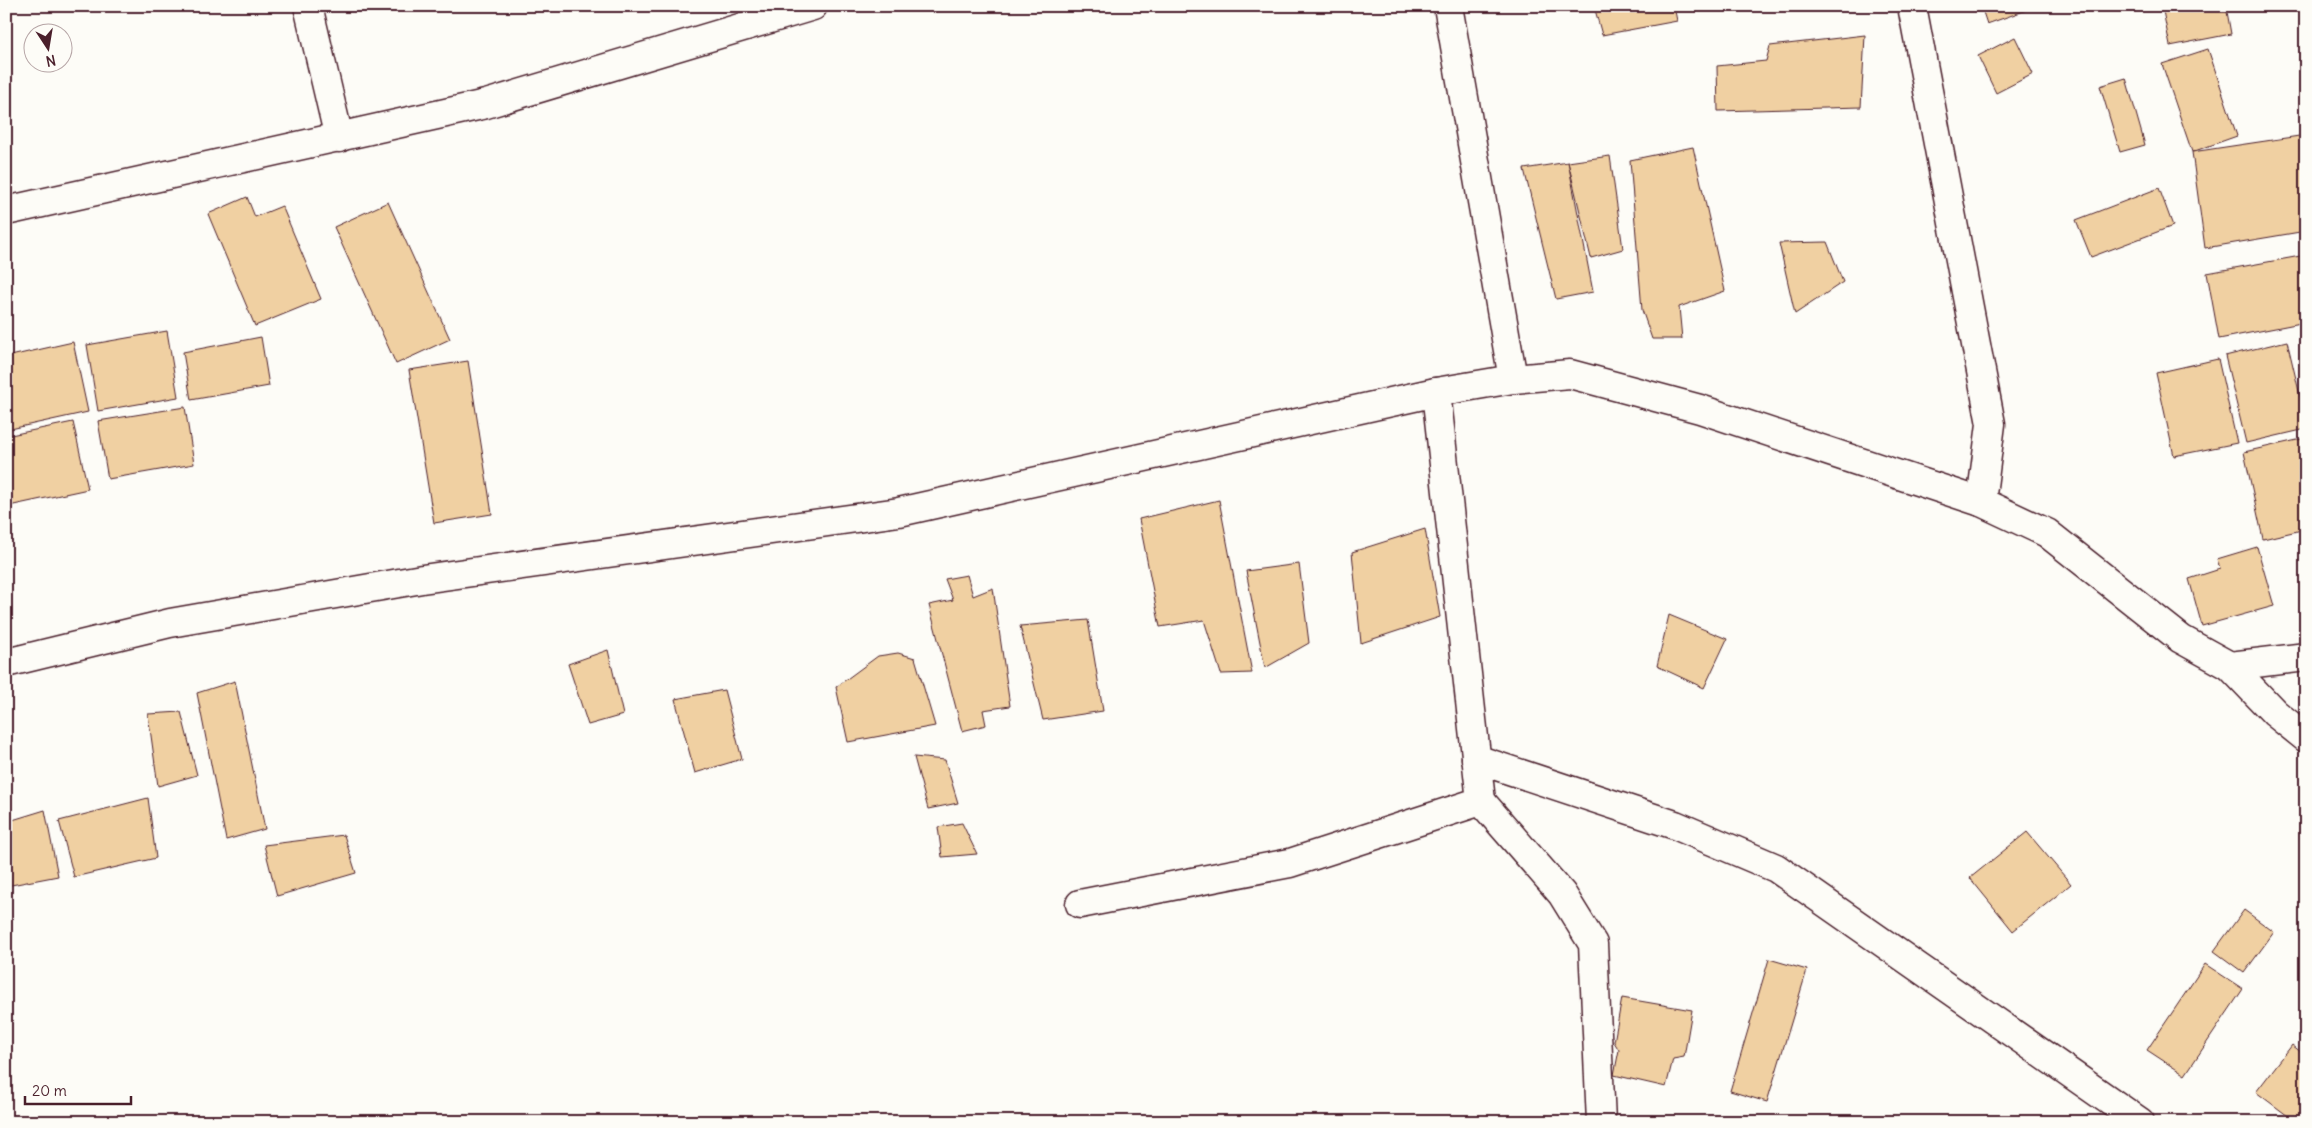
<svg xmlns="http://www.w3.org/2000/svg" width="2312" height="1128" font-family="Delius,sans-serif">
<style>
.building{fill:#f0d0a2;stroke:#4a1f2b}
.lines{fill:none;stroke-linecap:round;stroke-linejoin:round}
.street-casing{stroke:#4a1f2b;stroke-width:31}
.street{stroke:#fdfcf7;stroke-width:28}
</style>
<rect width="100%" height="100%" fill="#fdfcf7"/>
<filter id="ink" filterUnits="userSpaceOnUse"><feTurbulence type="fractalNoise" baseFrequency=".02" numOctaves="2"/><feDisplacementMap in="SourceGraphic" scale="10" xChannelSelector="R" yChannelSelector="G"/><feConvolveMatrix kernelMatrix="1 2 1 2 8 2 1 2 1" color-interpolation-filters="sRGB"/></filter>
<g filter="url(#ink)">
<!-- building -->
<g class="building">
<polygon points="1594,6 1674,6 1677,21 1602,35"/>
<polygon points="1981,6 2035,6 2035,7 1987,24"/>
<polygon points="2162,6 2226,6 2231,34 2170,46"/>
<polygon points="1865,35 1861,107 1718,111 1717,66 1766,61 1770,46"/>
<polygon points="2015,37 2033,74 1996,93 1978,56"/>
<polygon points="2208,49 2237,136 2192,152 2162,64"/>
<polygon points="2126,78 2145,145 2120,152 2100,86"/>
<polygon points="2306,135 2306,231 2205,248 2192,152"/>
<polygon points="1693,147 1725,291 1679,307 1682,339 1652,339 1642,310 1630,160"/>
<polygon points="1610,156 1623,249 1591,258 1568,162"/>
<polygon points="1568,162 1593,292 1556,299 1524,169"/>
<polygon points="2159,188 2173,226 2091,257 2076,220"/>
<polygon points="247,197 255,217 282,206 321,299 255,326 208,214"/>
<polygon points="388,202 450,339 396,364 334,227"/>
<polygon points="1827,242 1843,282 1795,314 1779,243"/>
<polygon points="2306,255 2306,322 2219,339 2207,273"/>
<polygon points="167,331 178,397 98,411 87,345"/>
<polygon points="261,337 269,386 191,400 183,352"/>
<polygon points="2287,341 2306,421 2306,429 2246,443 2225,356"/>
<polygon points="73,342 88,412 6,430 6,357"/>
<polygon points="2218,359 2237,443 2174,456 2156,373"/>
<polygon points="468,361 492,514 434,523 409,370"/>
<polygon points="185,407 194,464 108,479 98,421"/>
<polygon points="73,422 88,489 9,506 6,492 6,436"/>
<polygon points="2306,438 2306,529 2263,539 2244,452"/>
<polygon points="1219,500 1252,673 1221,674 1204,620 1160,627 1139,519"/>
<polygon points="1425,529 1440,617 1361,643 1352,552"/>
<polygon points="2257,547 2274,606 2202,626 2189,579 2220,569 2217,559"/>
<polygon points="1299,564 1309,643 1265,668 1246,571"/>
<polygon points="967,575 973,596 993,588 1010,706 983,710 986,725 962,731 929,605 953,600 945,579"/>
<polygon points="1669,615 1727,639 1704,688 1657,666"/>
<polygon points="1088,620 1103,711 1043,720 1020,626"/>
<polygon points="608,650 623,715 588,725 568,664"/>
<polygon points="898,653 915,658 935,726 848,742 836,687 878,656"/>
<polygon points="235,681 265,829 226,840 197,693"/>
<polygon points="724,690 742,759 695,773 675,699"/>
<polygon points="181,712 197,775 158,786 148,714"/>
<polygon points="914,757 945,760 958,803 928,809"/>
<polygon points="148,798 156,858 74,877 59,821"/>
<polygon points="45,810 58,876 6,886 6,822"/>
<polygon points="962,823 977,854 942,857 938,827"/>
<polygon points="2027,832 2071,884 2013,931 1970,878"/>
<polygon points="344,835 356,873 277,896 264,845"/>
<polygon points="2244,910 2274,932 2244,973 2214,951"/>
<polygon points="1769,959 1807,970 1767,1102 1730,1091"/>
<polygon points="2205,964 2243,989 2185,1075 2147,1050"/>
<polygon points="1622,998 1692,1010 1684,1057 1673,1059 1666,1087 1614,1075 1619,1050 1614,1042"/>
<polygon points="2292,1045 2306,1056 2306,1117 2302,1122 2296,1122 2256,1092"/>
</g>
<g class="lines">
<defs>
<g id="street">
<polyline points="308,6 339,138"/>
<polyline points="1448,6 1513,379"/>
<polyline points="1912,6 1991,424 1981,502"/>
<polyline points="6,211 486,104 813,6"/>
<polyline points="6,663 170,623 422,579 899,512 1436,392 1513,379 1570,374 1700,409 1981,502 2047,533 2181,639 2230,666 2275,713 2306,738"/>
<polyline points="2230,666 2306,657"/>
<polyline points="1476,759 1675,825 1776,868 2140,1122"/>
<polyline points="1481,801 1562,894 1593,944 1601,1122"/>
<polyline points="1080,904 1290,863 1481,801 1436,392"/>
</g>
</defs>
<!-- street casing -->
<use href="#street" class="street-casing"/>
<!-- street -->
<use href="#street" class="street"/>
</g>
</g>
<!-- margin -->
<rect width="2312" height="1128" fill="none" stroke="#fdfcf7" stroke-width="25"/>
<rect x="12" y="12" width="2287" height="1103" fill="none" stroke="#4a1f2b" stroke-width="2" filter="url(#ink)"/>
<!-- north arrow -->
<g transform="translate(48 48) rotate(168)"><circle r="24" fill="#fdfcf7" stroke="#b5a4a5"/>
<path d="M0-4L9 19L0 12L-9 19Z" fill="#4a1f2b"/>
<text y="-8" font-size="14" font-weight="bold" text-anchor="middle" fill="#4a1f2b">N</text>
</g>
<!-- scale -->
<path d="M25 1096v8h106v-8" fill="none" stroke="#4a1f2b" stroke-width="2.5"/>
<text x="32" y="1096" font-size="15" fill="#4a1f2b" stroke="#fdfcf7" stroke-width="4" paint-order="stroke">20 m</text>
</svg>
